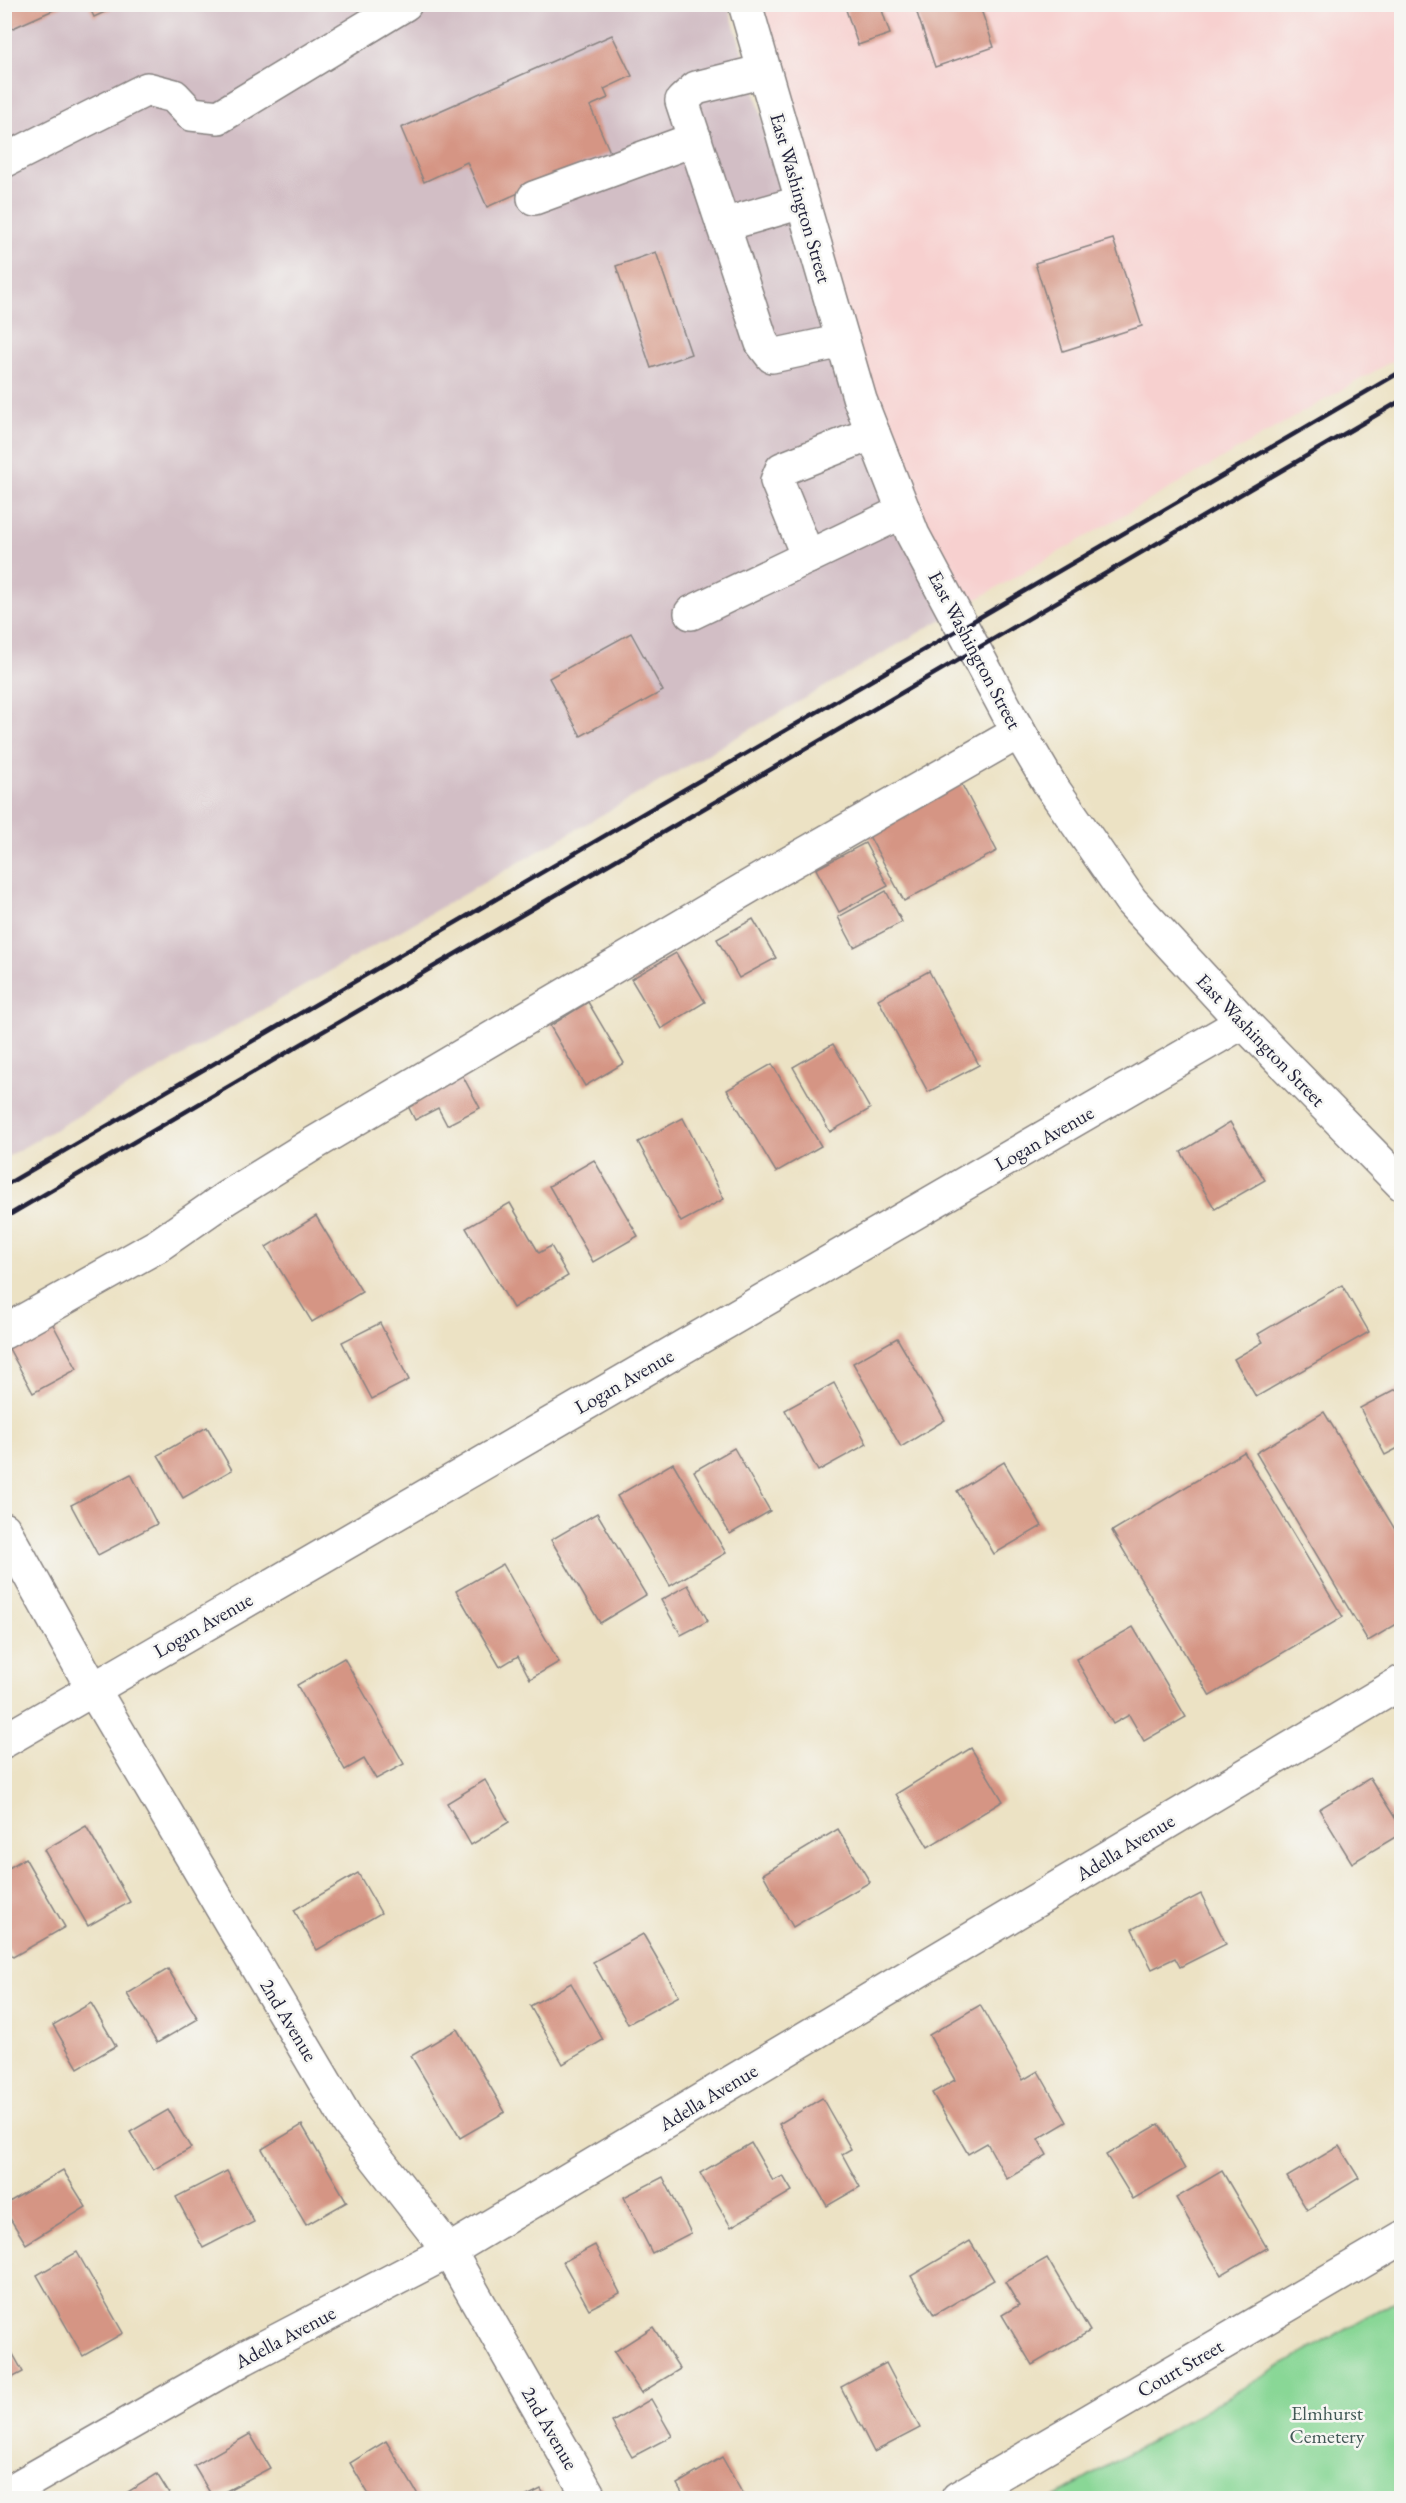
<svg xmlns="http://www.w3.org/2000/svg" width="1406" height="2503" font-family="'EB Garamond',serif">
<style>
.built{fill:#f7d0cf}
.industrial{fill:#d2bec5}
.green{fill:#89d796;stroke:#567c68;stroke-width:1.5}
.building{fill:#d59584}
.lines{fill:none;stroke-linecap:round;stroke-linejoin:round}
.minor-casing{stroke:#878280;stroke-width:36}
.minor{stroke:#fff;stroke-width:33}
.rail{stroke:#22223b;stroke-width:4.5}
.labels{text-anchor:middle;stroke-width:5;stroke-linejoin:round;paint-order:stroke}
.street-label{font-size:20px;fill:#22223b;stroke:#f6f6f2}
.park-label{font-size:20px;fill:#415856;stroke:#f6f6f2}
</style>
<rect width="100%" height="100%" fill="#f6f6f2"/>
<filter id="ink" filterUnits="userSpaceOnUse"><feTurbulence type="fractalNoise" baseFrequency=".0167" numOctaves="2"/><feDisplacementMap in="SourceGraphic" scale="12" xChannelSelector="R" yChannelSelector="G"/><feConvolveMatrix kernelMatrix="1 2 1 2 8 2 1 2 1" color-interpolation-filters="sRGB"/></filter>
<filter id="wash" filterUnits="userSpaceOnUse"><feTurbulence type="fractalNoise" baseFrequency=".008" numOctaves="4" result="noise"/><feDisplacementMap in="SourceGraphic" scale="24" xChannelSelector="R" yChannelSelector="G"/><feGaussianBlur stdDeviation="1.35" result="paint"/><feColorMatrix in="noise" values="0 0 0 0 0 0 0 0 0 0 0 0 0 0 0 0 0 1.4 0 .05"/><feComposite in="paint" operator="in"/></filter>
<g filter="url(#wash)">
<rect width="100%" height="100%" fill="#ece2c4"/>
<!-- built -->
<polygon class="built" points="756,5 1401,5 1401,356 965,606 918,523 854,340"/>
<!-- industrial -->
<polygon class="industrial" points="5,5 728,5 847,396 946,617 5,1158"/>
<!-- green -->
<polygon class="green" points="1401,2297 1401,2498 1052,2498"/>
<g id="blocks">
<!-- building -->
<g class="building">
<polygon points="4,4 67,4 4,32"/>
<polygon points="88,4 122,4 94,17"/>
<polygon points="844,4 880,4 890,34 858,45"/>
<polygon points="914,4 979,4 994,47 935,67"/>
<polygon points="612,35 632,76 604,89 608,98 590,106 610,152 487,207 467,162 424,182 401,128"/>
<polygon points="4,45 10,59 4,61"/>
<polygon points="1113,239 1142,326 1063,351 1035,263"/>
<polygon points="656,252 691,354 651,368 616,266"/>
<polygon points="631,633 663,691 581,736 549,678"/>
<polygon points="961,783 997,851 904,901 867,832"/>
<polygon points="865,843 888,886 839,912 816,869"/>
<polygon points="886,891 902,922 854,947 838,917"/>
<polygon points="753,919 776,958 739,978 717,939"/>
<polygon points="676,953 705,1002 661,1029 631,979"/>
<polygon points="929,971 979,1065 928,1092 878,999"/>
<polygon points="588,1002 624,1063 585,1086 550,1026"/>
<polygon points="833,1044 870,1109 830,1132 793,1067"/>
<polygon points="772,1064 821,1146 776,1172 727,1090"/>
<polygon points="460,1071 480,1108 447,1125 438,1108 415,1120 405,1100"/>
<polygon points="683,1118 724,1199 681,1222 638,1142"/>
<polygon points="1230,1122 1265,1180 1215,1209 1181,1152"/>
<polygon points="594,1160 638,1236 593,1262 549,1186"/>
<polygon points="510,1203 539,1253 551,1246 568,1276 513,1308 466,1228"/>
<polygon points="316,1216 362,1292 312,1322 266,1247"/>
<polygon points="1342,1285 1369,1332 1256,1397 1234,1359 1263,1342 1258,1334"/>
<polygon points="50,1319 77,1369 33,1393 6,1343"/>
<polygon points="380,1323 409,1380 372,1399 342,1342"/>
<polygon points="897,1338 945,1420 901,1447 853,1363"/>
<polygon points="834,1383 867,1444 818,1471 785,1410"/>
<polygon points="1402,1386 1402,1446 1385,1455 1360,1408"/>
<polygon points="1324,1412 1402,1541 1402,1621 1368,1641 1256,1453"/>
<polygon points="207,1427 232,1470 183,1498 158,1455"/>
<polygon points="734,1448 770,1511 730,1534 694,1471"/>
<polygon points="1244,1452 1343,1617 1210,1696 1112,1531"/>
<polygon points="1004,1462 1042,1526 994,1554 957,1491"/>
<polygon points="673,1463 726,1553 670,1586 617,1496"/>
<polygon points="131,1474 157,1524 98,1555 71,1505"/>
<polygon points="597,1513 646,1595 600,1623 551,1540"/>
<polygon points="503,1564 559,1662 530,1679 518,1656 500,1667 456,1591"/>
<polygon points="688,1585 708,1621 681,1635 661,1600"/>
<polygon points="4,1625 10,1634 4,1637"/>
<polygon points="1133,1627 1186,1717 1144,1741 1129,1715 1113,1724 1076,1659"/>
<polygon points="344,1658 404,1764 376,1779 364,1759 345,1770 297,1685"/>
<polygon points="971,1748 1003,1801 928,1847 896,1794"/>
<polygon points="1370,1778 1402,1829 1402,1833 1352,1863 1319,1809"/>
<polygon points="485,1780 509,1822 471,1845 447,1803"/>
<polygon points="86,1826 130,1902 88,1926 44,1850"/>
<polygon points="838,1829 870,1882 793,1927 763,1874"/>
<polygon points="25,1858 65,1927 13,1957 4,1943 4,1871"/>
<polygon points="358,1873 381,1913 317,1950 294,1910"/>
<polygon points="1201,1894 1226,1944 1180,1967 1175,1958 1152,1969 1132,1929"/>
<polygon points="643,1934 679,1996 628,2024 593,1962"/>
<polygon points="168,1969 198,2019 157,2043 127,1994"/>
<polygon points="571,1983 603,2040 563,2064 530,2006"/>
<polygon points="91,2003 116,2046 78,2068 53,2025"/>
<polygon points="980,2005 1023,2080 1038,2071 1067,2122 1038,2139 1047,2155 1007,2179 987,2143 968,2154 932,2093 955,2080 929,2035"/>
<polygon points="457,2029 505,2112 460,2138 411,2056"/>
<polygon points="822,2098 851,2149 842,2154 860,2187 827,2206 779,2124"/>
<polygon points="168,2110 191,2148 153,2170 130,2132"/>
<polygon points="1159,2124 1185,2169 1133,2199 1106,2155"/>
<polygon points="302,2125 347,2202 306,2225 262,2149"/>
<polygon points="751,2143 773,2181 783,2176 792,2191 731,2227 700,2173"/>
<polygon points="1339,2146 1359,2178 1307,2210 1287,2177"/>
<polygon points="63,2170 86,2207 26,2244 4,2209 4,2205"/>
<polygon points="227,2171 254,2222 203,2248 176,2197"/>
<polygon points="1222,2171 1267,2248 1221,2275 1176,2198"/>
<polygon points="663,2177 691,2233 652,2253 624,2197"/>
<polygon points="970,2241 994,2280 934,2315 911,2276"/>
<polygon points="595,2245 620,2293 589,2309 563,2262"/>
<polygon points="77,2252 123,2333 83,2356 37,2275"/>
<polygon points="1047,2258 1090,2331 1032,2365 1002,2315 1019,2305 1005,2282"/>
<polygon points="653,2327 680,2369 641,2393 614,2352"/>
<polygon points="4,2338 23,2372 4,2382"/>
<polygon points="886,2363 920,2428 874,2452 841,2387"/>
<polygon points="651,2399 672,2436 632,2457 612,2422"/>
<polygon points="250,2434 270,2468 213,2498 194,2466"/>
<polygon points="386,2441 420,2498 371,2498 350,2463"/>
<polygon points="722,2457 745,2498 685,2498 677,2484"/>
<polygon points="157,2474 172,2498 118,2498"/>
<polygon points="541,2489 546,2498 523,2498"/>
</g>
</g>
</g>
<g filter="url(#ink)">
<use href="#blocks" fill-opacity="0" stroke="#878280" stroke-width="1.5"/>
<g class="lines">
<defs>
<g id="minor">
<polyline points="745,4 860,400 913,535 1009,715 1049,783 1131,901 1243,1022 1402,1184"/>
<polyline points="764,71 696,88 682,101 762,343 772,356 843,341"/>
<polyline points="4,161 147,89 174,96 191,114 219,117 405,4"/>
<polyline points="534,198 695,139"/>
<polyline points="723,225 802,202"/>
<polyline points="808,557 777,481 782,469 873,433"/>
<polyline points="691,613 904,511"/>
<polyline points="4,1332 157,1246 226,1198 313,1144 772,873 1019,732"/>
<polyline points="4,1529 93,1689 349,2123 449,2251 590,2498"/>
<polyline points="4,1741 1243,1022"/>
<polyline points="4,2495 244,2358 449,2251 1402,1682"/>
<polyline points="958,2498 1402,2238"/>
</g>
</defs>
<!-- minor casing -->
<use href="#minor" class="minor-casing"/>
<!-- minor -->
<use href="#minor" class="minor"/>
<!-- rail -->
<g class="rail">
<polyline points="4,1186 1402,371"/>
<polyline points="4,1218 1402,400"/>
</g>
</g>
</g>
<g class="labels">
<!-- street labels -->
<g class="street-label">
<text transform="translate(801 198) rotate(74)" y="7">East Washington Street</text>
<text transform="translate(975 650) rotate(62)" y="7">East Washington Street</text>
<text transform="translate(1261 1040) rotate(46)" y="7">East Washington Street</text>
<text transform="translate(1044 1138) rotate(-30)" y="7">Logan Avenue</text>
<text transform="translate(624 1381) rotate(-30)" y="7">Logan Avenue</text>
<text transform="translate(203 1625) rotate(-30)" y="7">Logan Avenue</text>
<text transform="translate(1125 1847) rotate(-31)" y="7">Adella Avenue</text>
<text transform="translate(289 2020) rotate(59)" y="7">2nd Avenue</text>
<text transform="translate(708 2097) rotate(-31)" y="7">Adella Avenue</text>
<text transform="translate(285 2337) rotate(-28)" y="7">Adella Avenue</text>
<text transform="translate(1180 2368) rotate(-30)" y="7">Court Street</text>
<text transform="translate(550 2428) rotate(60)" y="7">2nd Avenue</text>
</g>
<!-- park labels -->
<g class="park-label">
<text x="1327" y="2420">Elmhurst<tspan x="1327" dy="23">Cemetery</tspan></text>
</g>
</g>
<!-- margin -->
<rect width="1406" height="2503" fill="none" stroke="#f6f6f2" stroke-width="24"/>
</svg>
